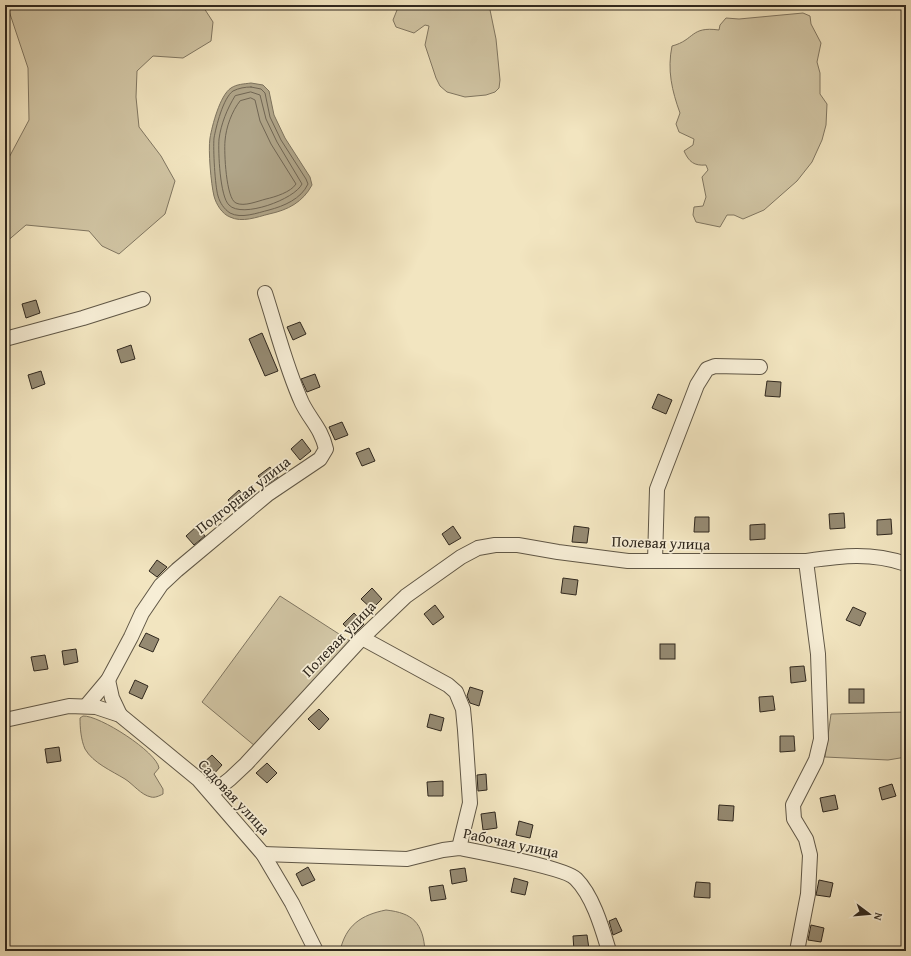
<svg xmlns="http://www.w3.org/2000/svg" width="911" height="956" font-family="'Gentium Book Plus',serif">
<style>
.green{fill:#d1c5a4;stroke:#807661}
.water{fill:#b0a589;stroke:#7d735e}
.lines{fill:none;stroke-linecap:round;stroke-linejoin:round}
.shore{stroke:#706654;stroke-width:1}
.building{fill:#958a72;stroke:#30281e}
.minor-casing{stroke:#605746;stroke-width:16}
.minor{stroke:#f7eed6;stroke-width:14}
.labels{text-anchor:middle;stroke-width:3.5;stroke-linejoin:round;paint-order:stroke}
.street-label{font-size:15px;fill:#30281e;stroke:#f7eed6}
</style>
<rect width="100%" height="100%" fill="#f2e5c0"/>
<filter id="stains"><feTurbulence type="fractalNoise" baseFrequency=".005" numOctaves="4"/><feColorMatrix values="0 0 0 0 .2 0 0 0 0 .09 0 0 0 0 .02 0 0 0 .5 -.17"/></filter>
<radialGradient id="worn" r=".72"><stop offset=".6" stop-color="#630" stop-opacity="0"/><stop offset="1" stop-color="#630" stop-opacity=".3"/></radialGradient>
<!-- green -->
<g class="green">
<polygon points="7,5 202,5 213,22 211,41 183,58 153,56 137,71 136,97 139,127 161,156 175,181 165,214 119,254 102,246 89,231 26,225 5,243 5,165 29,120 28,68"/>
<polygon points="399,5 489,5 496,39 500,80 499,88 495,92 486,95 465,97 447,92 440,86 436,78 425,45 429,26 425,25 414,33 396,27 393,20"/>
<path d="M803,13l7,3 1,8 10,19 -4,19 3,11v21l7,10 -1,21 -4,15 -10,22 -15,19 -33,29 -21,9 -9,-4h-7l-7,12 -24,-5 -3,-7 1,-8 9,-1 3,-9 -4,-20 6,-7 -2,-5c-12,1 -17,-3 -22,-14l9,-6 1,-6 -15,-7 -3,-8 4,-11c-8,-22 -13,-43 -8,-67 23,-6 18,-20 47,-16l1,-5 6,-7 13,1z"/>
<polygon points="280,596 353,643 255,746 202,702"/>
<polygon points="906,712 906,757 888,760 825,757 831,714"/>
<path d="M83,716c16,-1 74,36 76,52l-5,6 9,15v5c-4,2 -8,4 -12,3 -10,-2 -18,-13 -26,-18 -13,-8 -32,-16 -40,-30 -4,-9 -5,-21 -5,-31z"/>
<path d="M386,910c27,3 37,13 39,41h-85c6,-26 21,-36 46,-41z"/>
</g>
<!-- water -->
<path class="water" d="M251,83l12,2 6,6 5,24 11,23 25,39 2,8c-9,17 -24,25 -43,29 -12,3 -27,9 -39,3 -8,-3 -14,-13 -16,-21 -3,-12 -6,-46 -4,-58 2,-12 10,-43 21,-50 6,-4 13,-4 20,-5z"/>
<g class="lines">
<!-- shore -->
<g class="shore">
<path d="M251,87l10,2 4,4 5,24 11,23 25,39 2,5c-7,15 -24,22 -39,26 -12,3 -28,9 -39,3 -6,-4 -10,-10 -12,-17 -3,-10 -5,-47 -4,-58 2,-11 9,-40 19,-47 6,-3 12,-4 18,-4z"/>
<path d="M251,92l9,3 6,24 11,23 25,42c-7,15 -60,35 -73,21 -9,-8 -11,-53 -10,-66 2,-15 8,-30 16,-43z"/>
<path d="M251,98l4,2 5,21 11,23 25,40c-5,8 -21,13 -30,15 -8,2 -22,8 -30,4 -10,-4 -12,-51 -11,-62 1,-14 7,-30 15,-40z"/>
</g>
</g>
<!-- building -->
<g class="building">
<polygon points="36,300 40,313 26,318 22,304"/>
<polygon points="300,322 306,334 293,340 287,327"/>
<polygon points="262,333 278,371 265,376 249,339"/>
<polygon points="131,345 135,359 121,363 117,350"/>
<polygon points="41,371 45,384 32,389 28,375"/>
<polygon points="315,374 320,387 307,392 301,379"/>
<polygon points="767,381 781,382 780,397 765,396"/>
<polygon points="658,394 672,400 666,414 652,408"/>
<polygon points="342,422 348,435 335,440 329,427"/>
<polygon points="302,439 311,451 300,460 291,449"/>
<polygon points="369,448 375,461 362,466 356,453"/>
<polygon points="270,467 278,477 266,485 258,476"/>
<polygon points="239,490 247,500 236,510 228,500"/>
<polygon points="844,513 845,528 830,529 829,514"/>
<polygon points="695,517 709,517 709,532 694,532"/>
<polygon points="891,519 892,534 877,535 877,520"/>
<polygon points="765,524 765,539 750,540 750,525"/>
<polygon points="197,526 205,536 194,545 186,536"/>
<polygon points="453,526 461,538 449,545 442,534"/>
<polygon points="574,526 589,528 587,543 572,542"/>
<polygon points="157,560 167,567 157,577 149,571"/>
<polygon points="563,578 578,580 576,595 561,593"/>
<polygon points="372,588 382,599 372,609 361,599"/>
<polygon points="435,605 444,617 433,625 424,614"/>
<polygon points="853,607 866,613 860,626 846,620"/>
<polygon points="354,613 364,624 354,634 343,624"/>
<polygon points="146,633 159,639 153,652 139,646"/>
<rect x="660" y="644" width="15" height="15"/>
<polygon points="76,649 78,662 64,665 62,651"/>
<polygon points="45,655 48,669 34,671 31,657"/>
<polygon points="804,666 806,681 791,683 790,667"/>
<polygon points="135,680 148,686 142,699 129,693"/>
<polygon points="470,687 483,691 479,706 470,703 467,696"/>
<rect x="849" y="689" width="15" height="14"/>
<polygon points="773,696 775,710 760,712 759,697"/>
<polygon points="319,709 329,719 319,730 308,719"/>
<polygon points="430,714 444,718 441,731 427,727"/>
<polygon points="780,736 794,736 795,751 780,752"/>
<polygon points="59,747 61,761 47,763 45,749"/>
<polygon points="212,755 222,765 212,776 201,765"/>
<polygon points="267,763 277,773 267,783 256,773"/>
<polygon points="486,774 487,790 478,791 477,775"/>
<polygon points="443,781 443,796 428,796 427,782"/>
<polygon points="892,784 896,796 882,800 879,788"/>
<polygon points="835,795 838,809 823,812 820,798"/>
<polygon points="719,805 734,806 733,821 718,820"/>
<polygon points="495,812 497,828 483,830 481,814"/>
<polygon points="519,821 533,825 530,838 516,835"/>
<polygon points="308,867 315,880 302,886 296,874"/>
<polygon points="465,868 467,881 452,884 450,870"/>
<polygon points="514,878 528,882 525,895 511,892"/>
<polygon points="819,880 833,883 830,897 816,895"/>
<polygon points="696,882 710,883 710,898 694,897"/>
<polygon points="443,885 446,899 431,901 429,887"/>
<polygon points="616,918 622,931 613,935 609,921"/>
<polygon points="811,925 824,928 821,942 808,940"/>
<polygon points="587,935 589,949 574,951 573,936"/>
</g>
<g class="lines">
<defs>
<g id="minor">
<polyline points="5,339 83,318 143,299"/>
<polyline points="655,561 657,489 697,385 707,369 715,366 760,367"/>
<path d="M806,561c36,-5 64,-9 100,3"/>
<polyline points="362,638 448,685 456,692 463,709 465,730 470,803 459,848"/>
<polyline points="108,680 112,698 120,715"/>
<path d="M87,705l21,-25 23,-43 11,-24 19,-28 16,-15 91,-76 52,-35 6,-10c-5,-21 -15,-28 -24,-46 -16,-35 -25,-73 -37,-110"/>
<polyline points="5,720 69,706 96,707 120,715 198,779 263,854 292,903 316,951"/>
<polyline points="212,793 230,779 246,764 362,638 406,596 461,557 478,548 495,545 518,545 558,552 628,561 806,561 818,654 821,739 816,760 793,805 794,819 806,839 810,855 808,894 797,951"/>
<path d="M263,854l144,5 36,-9 16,-2c20,4 107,20 117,31 17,17 26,49 33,72"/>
</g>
</defs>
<!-- minor casing -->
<use href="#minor" class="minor-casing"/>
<!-- minor -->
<use href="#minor" class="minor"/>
</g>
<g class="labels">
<!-- street labels -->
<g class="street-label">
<text transform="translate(243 495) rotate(-38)" y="5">Подгорная улица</text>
<text transform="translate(661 543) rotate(2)" y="5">Полевая улица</text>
<text transform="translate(339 639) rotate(-46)" y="5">Полевая улица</text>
<text transform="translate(234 797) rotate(47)" y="5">Садовая улица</text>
<text transform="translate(511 843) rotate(12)" y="5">Рабочая улица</text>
</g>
</g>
<!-- margin -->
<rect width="911" height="956" fill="none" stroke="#f2e5c0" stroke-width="20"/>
<rect x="6" y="6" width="899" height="944" fill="none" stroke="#30281e" stroke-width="2"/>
<rect x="10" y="10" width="891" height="936" fill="none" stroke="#30281e"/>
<!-- north arrow -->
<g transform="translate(869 914) rotate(106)" stroke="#f7eed6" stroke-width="3" paint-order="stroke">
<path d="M0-3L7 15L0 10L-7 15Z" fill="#30281e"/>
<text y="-6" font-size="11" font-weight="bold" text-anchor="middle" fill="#30281e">N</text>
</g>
<rect width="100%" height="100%" filter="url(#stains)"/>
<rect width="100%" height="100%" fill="url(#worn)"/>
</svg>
